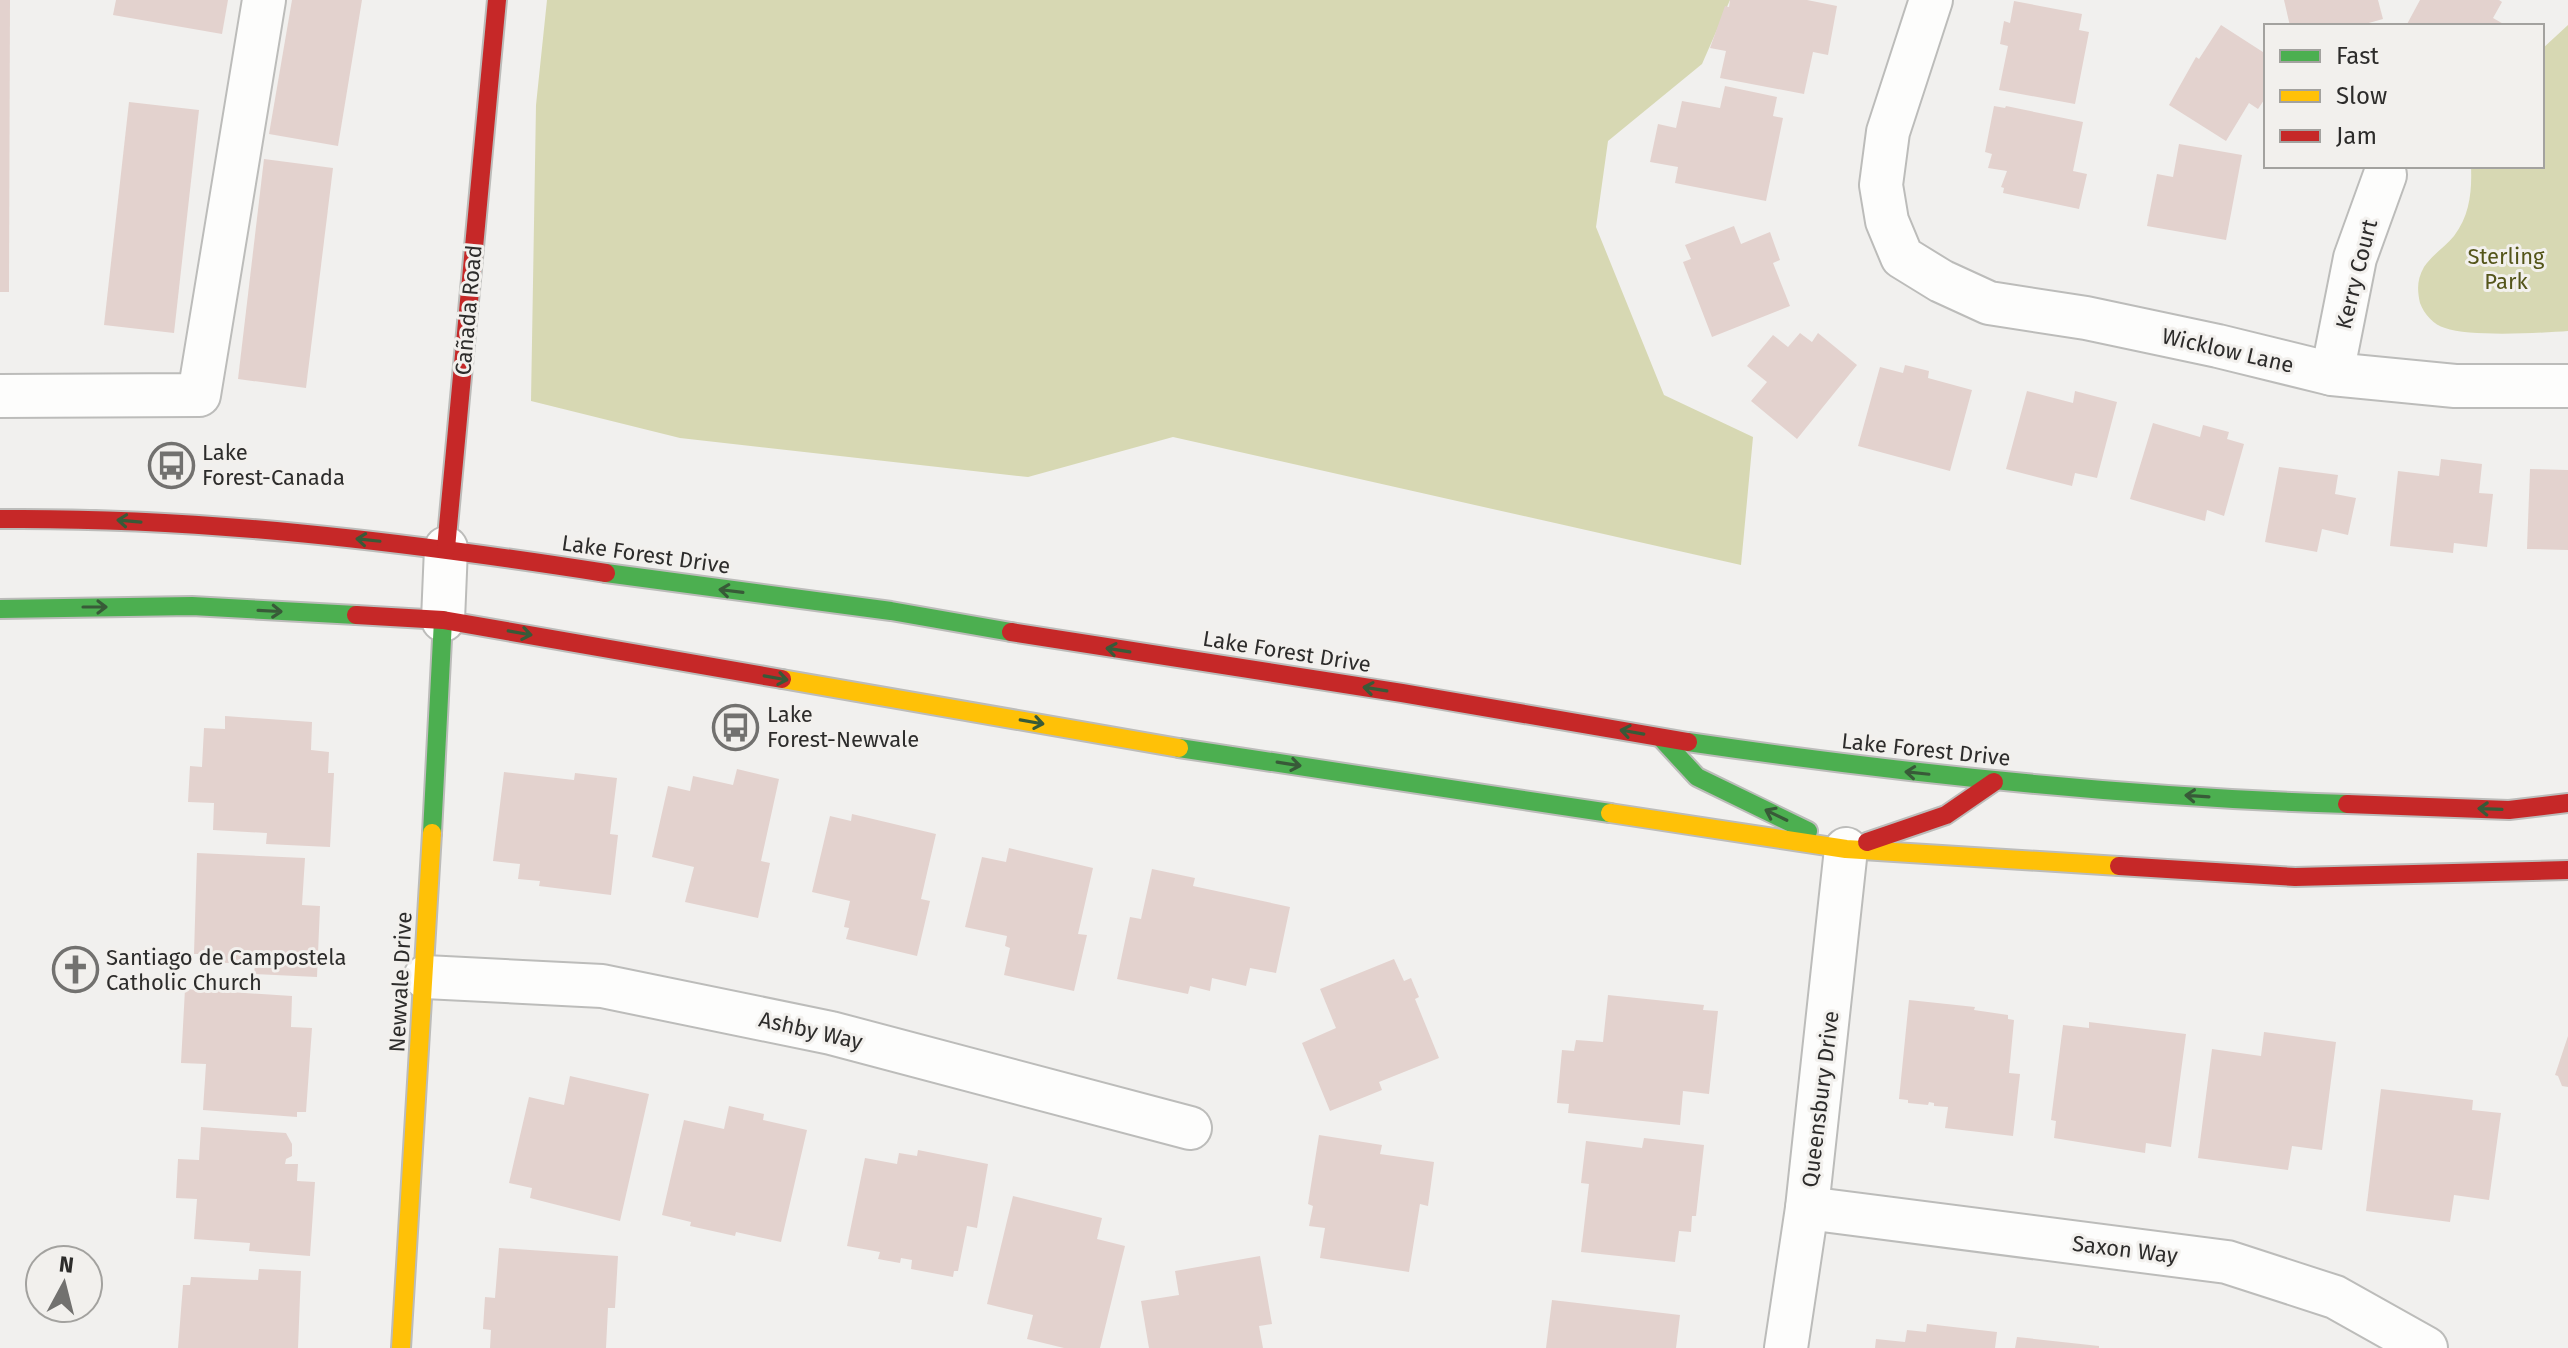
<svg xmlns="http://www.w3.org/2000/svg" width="2568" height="1348" font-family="'Fira Sans',sans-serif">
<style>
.green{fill:#d7d8b3}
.building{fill:#e3d2ce}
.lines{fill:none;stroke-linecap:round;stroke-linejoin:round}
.street-casing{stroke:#bcbcba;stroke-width:46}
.fast-casing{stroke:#bcbcba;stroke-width:22}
.slow-casing{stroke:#bcbcba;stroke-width:22}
.jam-casing{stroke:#bcbcba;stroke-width:22}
.street{stroke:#fdfdfc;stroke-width:42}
.fast{stroke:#4caf50;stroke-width:18}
.slow{stroke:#ffc107;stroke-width:18}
.jam{stroke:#c62828;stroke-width:18}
.oneway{stroke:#385a38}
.labels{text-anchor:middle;stroke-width:6;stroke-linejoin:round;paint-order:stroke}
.park-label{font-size:22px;fill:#54551a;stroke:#f2f0ed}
.street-label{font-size:22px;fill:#2d2c2b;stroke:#f2f0ed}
.poi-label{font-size:22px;fill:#2d2c2b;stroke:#f2f0ed;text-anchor:start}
</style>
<rect width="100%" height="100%" fill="#f1f0ee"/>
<!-- green -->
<g class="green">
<polygon points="547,0 1730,0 1702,64 1608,141 1596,227 1664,395 1753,437 1741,565 1173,437 1028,477 680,438 531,401 536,105"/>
<path d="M2568,25v306c-28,2 -98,6 -123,-3 -11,-3 -21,-14 -25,-25 -3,-13 -3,-24 4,-36 8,-12 21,-20 30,-31 16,-21 18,-45 17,-70h71v-117z"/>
</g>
<!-- building -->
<g class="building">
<polygon points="0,0 10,0 9,292 0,292"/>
<polygon points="116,0 228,0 222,34 113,15"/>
<polygon points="292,0 362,0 338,146 269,134"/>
<polygon points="1730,0 1807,0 1837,6 1828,55 1813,52 1804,94 1720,78 1726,51 1710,48 1725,6 1729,7"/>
<polygon points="2284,0 2378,0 2383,19 2358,26 2290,26"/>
<polygon points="2420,0 2499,0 2502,2 2493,18 2507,26 2406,26"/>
<polygon points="2014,1 2082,14 2079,30 2089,32 2075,104 1999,90 2008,46 2000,44 2004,21 2010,23"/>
<polygon points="2221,25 2266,54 2266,97 2258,109 2249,103 2226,141 2169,105 2196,57 2199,59"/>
<polygon points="1725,86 1777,97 1773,116 1783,118 1766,201 1675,183 1678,167 1650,162 1658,124 1676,128 1682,101 1720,108"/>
<polygon points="129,102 199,110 174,333 104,325"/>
<polygon points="1994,106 2005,108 2006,106 2083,122 2073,171 2087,174 2079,209 2003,193 2004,188 2001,187 2007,171 1988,168 1992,154 1985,152"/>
<polygon points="2179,144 2242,155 2226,240 2147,226 2157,174 2173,177"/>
<polygon points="264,159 333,168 306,388 238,379"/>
<polygon points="1734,226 1741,244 1770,232 1780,260 1773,263 1790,306 1712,337 1683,262 1691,259 1685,245"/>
<polygon points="1800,333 1812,342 1818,333 1857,365 1797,439 1751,401 1767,382 1747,366 1773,335 1788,347"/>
<polygon points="1905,365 1929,371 1928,378 1972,390 1950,471 1858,446 1880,367 1903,373"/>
<polygon points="2027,391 2073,403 2075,391 2117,402 2097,478 2075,473 2072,486 2006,469"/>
<polygon points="2153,423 2200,437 2203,425 2229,432 2227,439 2244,444 2224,516 2207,510 2205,521 2130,499"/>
<polygon points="2441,459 2482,464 2479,493 2493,494 2487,547 2454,543 2453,553 2390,546 2398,471 2439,476"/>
<polygon points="2279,467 2338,475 2335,494 2356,498 2348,535 2322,529 2317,552 2265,542"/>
<polygon points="2530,469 2568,470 2568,550 2527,549"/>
<polygon points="225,716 312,722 311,750 329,752 328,773 334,773 330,847 266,844 267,833 213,830 214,803 188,802 190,766 202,767 204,728 225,729"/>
<polygon points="737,769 779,779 761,861 770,863 758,918 685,902 694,867 652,857 668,786 690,791 693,776 733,785"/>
<polygon points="504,772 574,780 575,773 617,778 610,834 618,835 611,895 539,886 540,881 518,879 520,864 493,861"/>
<polygon points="852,814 936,834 921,899 930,901 917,956 846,939 849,928 844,927 850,901 812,892 830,816 851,821"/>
<polygon points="1009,848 1093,868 1078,934 1087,935 1074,991 1004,975 1010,948 1005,946 1007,936 965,927 982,857 1006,862"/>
<polygon points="197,853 305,858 302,905 320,906 317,977 254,974 255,964 203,962 203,954 194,954"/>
<polygon points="1152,869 1195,878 1193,886 1290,907 1276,973 1250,968 1246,986 1212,978 1210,991 1190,986 1188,994 1117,979 1130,917 1141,919"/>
<polygon points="1394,959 1404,981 1411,978 1419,997 1415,999 1439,1058 1379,1082 1382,1090 1330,1111 1302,1043 1336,1028 1320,989"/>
<polygon points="185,989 292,996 291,1027 312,1028 306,1112 297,1112 297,1117 203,1110 206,1064 181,1063"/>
<polygon points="1608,995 1704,1005 1703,1010 1718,1011 1709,1094 1683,1091 1680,1125 1568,1113 1569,1104 1557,1103 1562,1050 1574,1051 1576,1040 1603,1042"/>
<polygon points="1909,1000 1975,1007 1974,1010 2008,1015 2008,1019 2014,1020 2009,1073 2020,1074 2013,1136 1945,1128 1948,1107 1934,1106 1934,1103 1929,1102 1928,1105 1908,1103 1908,1100 1899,1099"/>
<polygon points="2089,1022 2186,1034 2171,1147 2146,1143 2145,1153 2054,1138 2056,1121 2051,1120 2063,1025 2089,1028"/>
<polygon points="2264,1032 2336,1042 2322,1150 2292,1146 2288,1170 2198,1158 2212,1049 2261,1056"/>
<polygon points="2568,1036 2568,1087 2562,1086 2558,1076 2555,1075"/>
<polygon points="570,1076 649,1094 620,1221 530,1198 532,1188 509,1183 529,1097 564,1105"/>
<polygon points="2381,1089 2473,1100 2472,1110 2501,1113 2489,1200 2454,1195 2450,1222 2366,1211"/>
<polygon points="729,1106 764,1114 763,1120 807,1130 781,1242 736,1232 735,1236 690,1226 691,1222 662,1215 684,1120 724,1129"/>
<polygon points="201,1127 286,1133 292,1144 292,1156 286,1159 285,1164 298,1164 297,1181 315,1182 310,1256 249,1251 250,1243 194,1239 197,1199 176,1198 178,1159 199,1160"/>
<polygon points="1319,1135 1382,1145 1380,1154 1434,1162 1428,1206 1420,1204 1409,1272 1320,1258 1325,1228 1309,1226 1313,1206 1308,1204"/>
<polygon points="1644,1138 1704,1145 1696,1216 1692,1216 1691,1232 1679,1231 1675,1262 1581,1252 1589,1184 1581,1183 1586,1141 1642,1148"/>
<polygon points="918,1150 988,1164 977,1228 967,1226 958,1271 954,1271 953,1277 911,1269 912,1260 901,1258 900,1263 878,1259 880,1252 847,1246 865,1158 897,1164 899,1153 917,1156"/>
<polygon points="1013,1196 1102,1218 1097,1239 1125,1246 1100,1348 1064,1348 1027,1339 1033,1315 987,1304"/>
<polygon points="499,1248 618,1256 615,1308 608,1308 606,1348 490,1348 491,1330 483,1329 485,1297 495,1298"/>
<polygon points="1260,1256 1272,1324 1259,1326 1263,1348 1149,1348 1141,1301 1179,1295 1175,1271"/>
<polygon points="259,1269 301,1271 298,1348 178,1348 183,1285 190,1285 191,1277 258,1280"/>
<polygon points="1552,1300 1680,1315 1676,1348 1546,1348"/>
<polygon points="1927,1324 1997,1332 1995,1348 1875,1348 1876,1339 1905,1342 1907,1330 1926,1332"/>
<polygon points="2017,1337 2099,1346 2099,1348 2015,1348"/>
</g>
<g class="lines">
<defs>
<g id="street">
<polyline points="1931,0 1888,132 1881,185 1887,221 1902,257 1941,281 1989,303 2086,318 2218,346 2332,374 2455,386 2568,386"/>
<polyline points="2332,374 2355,258 2385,175"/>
<polyline points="0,396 199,395 264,0"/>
<polyline points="443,620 446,548"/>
<polyline points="425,977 602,986 831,1033 1190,1128"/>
<polyline points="1807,1208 2227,1262 2335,1297 2426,1348"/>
<polyline points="1786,1348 1807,1208 1846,849"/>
</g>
<g id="fast">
<polyline points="606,573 891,611 1011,632"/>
<polyline points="0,609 192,606 356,615"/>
<polyline points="1661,738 1697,777 1808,831"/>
<path d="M1688,742c219,32 438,55 659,62"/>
<polyline points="1179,748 1610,813"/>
<polyline points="432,833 443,620"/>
</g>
<g id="slow">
<polyline points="782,679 1179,748"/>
<polyline points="1610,813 1846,849 2119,866"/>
<polyline points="401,1348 432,833"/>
</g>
<g id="jam">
<path d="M0,519c203,-2 406,23 606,54"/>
<polyline points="446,548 497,0"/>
<polyline points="356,615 443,620 782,679"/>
<polyline points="1011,632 1402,693 1688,742"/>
<polyline points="2347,804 2509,810 2568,803"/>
<polyline points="1867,842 1946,815 1994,782"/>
<polyline points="2119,866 2295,877 2568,870"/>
</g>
</defs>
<!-- street casing -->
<use href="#street" class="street-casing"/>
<!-- fast casing -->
<use href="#fast" class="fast-casing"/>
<!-- slow casing -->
<use href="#slow" class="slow-casing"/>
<!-- jam casing -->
<use href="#jam" class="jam-casing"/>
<!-- street -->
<use href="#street" class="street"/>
<!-- fast -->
<use href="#fast" class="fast"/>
<!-- slow -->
<use href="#slow" class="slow"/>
<!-- jam -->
<use href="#jam" class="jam"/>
</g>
<!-- one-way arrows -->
<defs><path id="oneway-shaft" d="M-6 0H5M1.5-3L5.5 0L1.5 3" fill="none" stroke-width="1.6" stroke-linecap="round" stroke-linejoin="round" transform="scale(2)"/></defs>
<g class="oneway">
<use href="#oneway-shaft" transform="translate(129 521) rotate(-175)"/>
<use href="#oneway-shaft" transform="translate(368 540) rotate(-174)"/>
<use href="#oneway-shaft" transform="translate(731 591) rotate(-173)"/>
<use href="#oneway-shaft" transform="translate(95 607)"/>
<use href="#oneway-shaft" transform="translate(270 611) rotate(3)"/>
<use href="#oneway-shaft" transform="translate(520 633) rotate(10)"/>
<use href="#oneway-shaft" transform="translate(1118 650) rotate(-171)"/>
<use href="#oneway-shaft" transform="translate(776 678) rotate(10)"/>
<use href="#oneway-shaft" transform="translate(1375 689) rotate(-171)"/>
<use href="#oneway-shaft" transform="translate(1032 722) rotate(10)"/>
<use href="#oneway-shaft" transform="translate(1632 732) rotate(-170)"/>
<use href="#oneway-shaft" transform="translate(1289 764) rotate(9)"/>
<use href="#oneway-shaft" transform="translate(1917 773) rotate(-174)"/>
<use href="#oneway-shaft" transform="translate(2197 796) rotate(-176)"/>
<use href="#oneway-shaft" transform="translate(2490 809) rotate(-178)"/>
<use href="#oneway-shaft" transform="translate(1776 815) rotate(-154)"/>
</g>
<!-- icons -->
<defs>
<symbol id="bus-ring" viewBox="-11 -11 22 22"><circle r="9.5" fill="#f2f0ed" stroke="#72716f" stroke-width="1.5"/><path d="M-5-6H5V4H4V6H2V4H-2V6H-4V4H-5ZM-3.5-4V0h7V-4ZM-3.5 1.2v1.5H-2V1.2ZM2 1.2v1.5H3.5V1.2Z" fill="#72716f"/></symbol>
<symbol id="church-ring" viewBox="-11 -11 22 22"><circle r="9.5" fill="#f2f0ed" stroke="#72716f" stroke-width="1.5"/><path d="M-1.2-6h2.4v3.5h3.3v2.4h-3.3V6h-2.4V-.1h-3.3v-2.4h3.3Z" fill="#72716f"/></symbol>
</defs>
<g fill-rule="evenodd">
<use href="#bus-ring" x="146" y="440" width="51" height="51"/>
<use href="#bus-ring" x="710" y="702" width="51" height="51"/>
<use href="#church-ring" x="50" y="944" width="51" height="51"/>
</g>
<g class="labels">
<!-- park labels -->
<g class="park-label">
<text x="2506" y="264">Sterling<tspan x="2506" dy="25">Park</tspan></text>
</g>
<!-- street labels -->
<g class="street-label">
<text transform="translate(2356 274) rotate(-76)" y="8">Kerry Court</text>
<text transform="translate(468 310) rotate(-85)" y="8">Cañada Road</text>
<text transform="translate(2228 350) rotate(13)" y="8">Wicklow Lane</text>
<text transform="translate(646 554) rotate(8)" y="8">Lake Forest Drive</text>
<text transform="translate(1287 651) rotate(9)" y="8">Lake Forest Drive</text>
<text transform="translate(1926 749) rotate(6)" y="8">Lake Forest Drive</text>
<text transform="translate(400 982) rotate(-87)" y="8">Newvale Drive</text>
<text transform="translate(811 1030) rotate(13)" y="8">Ashby Way</text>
<text transform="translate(1820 1099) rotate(-83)" y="8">Queensbury Drive</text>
<text transform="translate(2125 1249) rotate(7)" y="8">Saxon Way</text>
</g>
<!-- poi labels -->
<g class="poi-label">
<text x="202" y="460">Lake<tspan x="202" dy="25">Forest-Canada</tspan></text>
<text x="767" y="722">Lake<tspan x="767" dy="25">Forest-Newvale</tspan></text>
<text x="106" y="965">Santiago de Campostela<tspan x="106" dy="25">Catholic Church</tspan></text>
</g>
</g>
<!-- legend -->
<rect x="2264" y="24" width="280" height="144" fill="#f2f0ed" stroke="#a3a29f" stroke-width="2"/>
<rect x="2280" y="50" width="40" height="12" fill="#4caf50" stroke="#a3a29f" stroke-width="2"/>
<text x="2336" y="64" font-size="24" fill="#2d2c2b">Fast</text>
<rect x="2280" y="90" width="40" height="12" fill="#ffc107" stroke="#a3a29f" stroke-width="2"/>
<text x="2336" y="104" font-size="24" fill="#2d2c2b">Slow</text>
<rect x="2280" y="130" width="40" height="12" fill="#c62828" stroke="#a3a29f" stroke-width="2"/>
<text x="2336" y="144" font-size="24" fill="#2d2c2b">Jam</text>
<!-- north arrow -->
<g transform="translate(64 1284) rotate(7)"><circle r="38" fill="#f2f0ed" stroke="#a3a29f" stroke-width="2"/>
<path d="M0-6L14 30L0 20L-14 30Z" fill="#72716f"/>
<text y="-12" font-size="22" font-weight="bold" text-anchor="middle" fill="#2d2c2b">N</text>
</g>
</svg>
